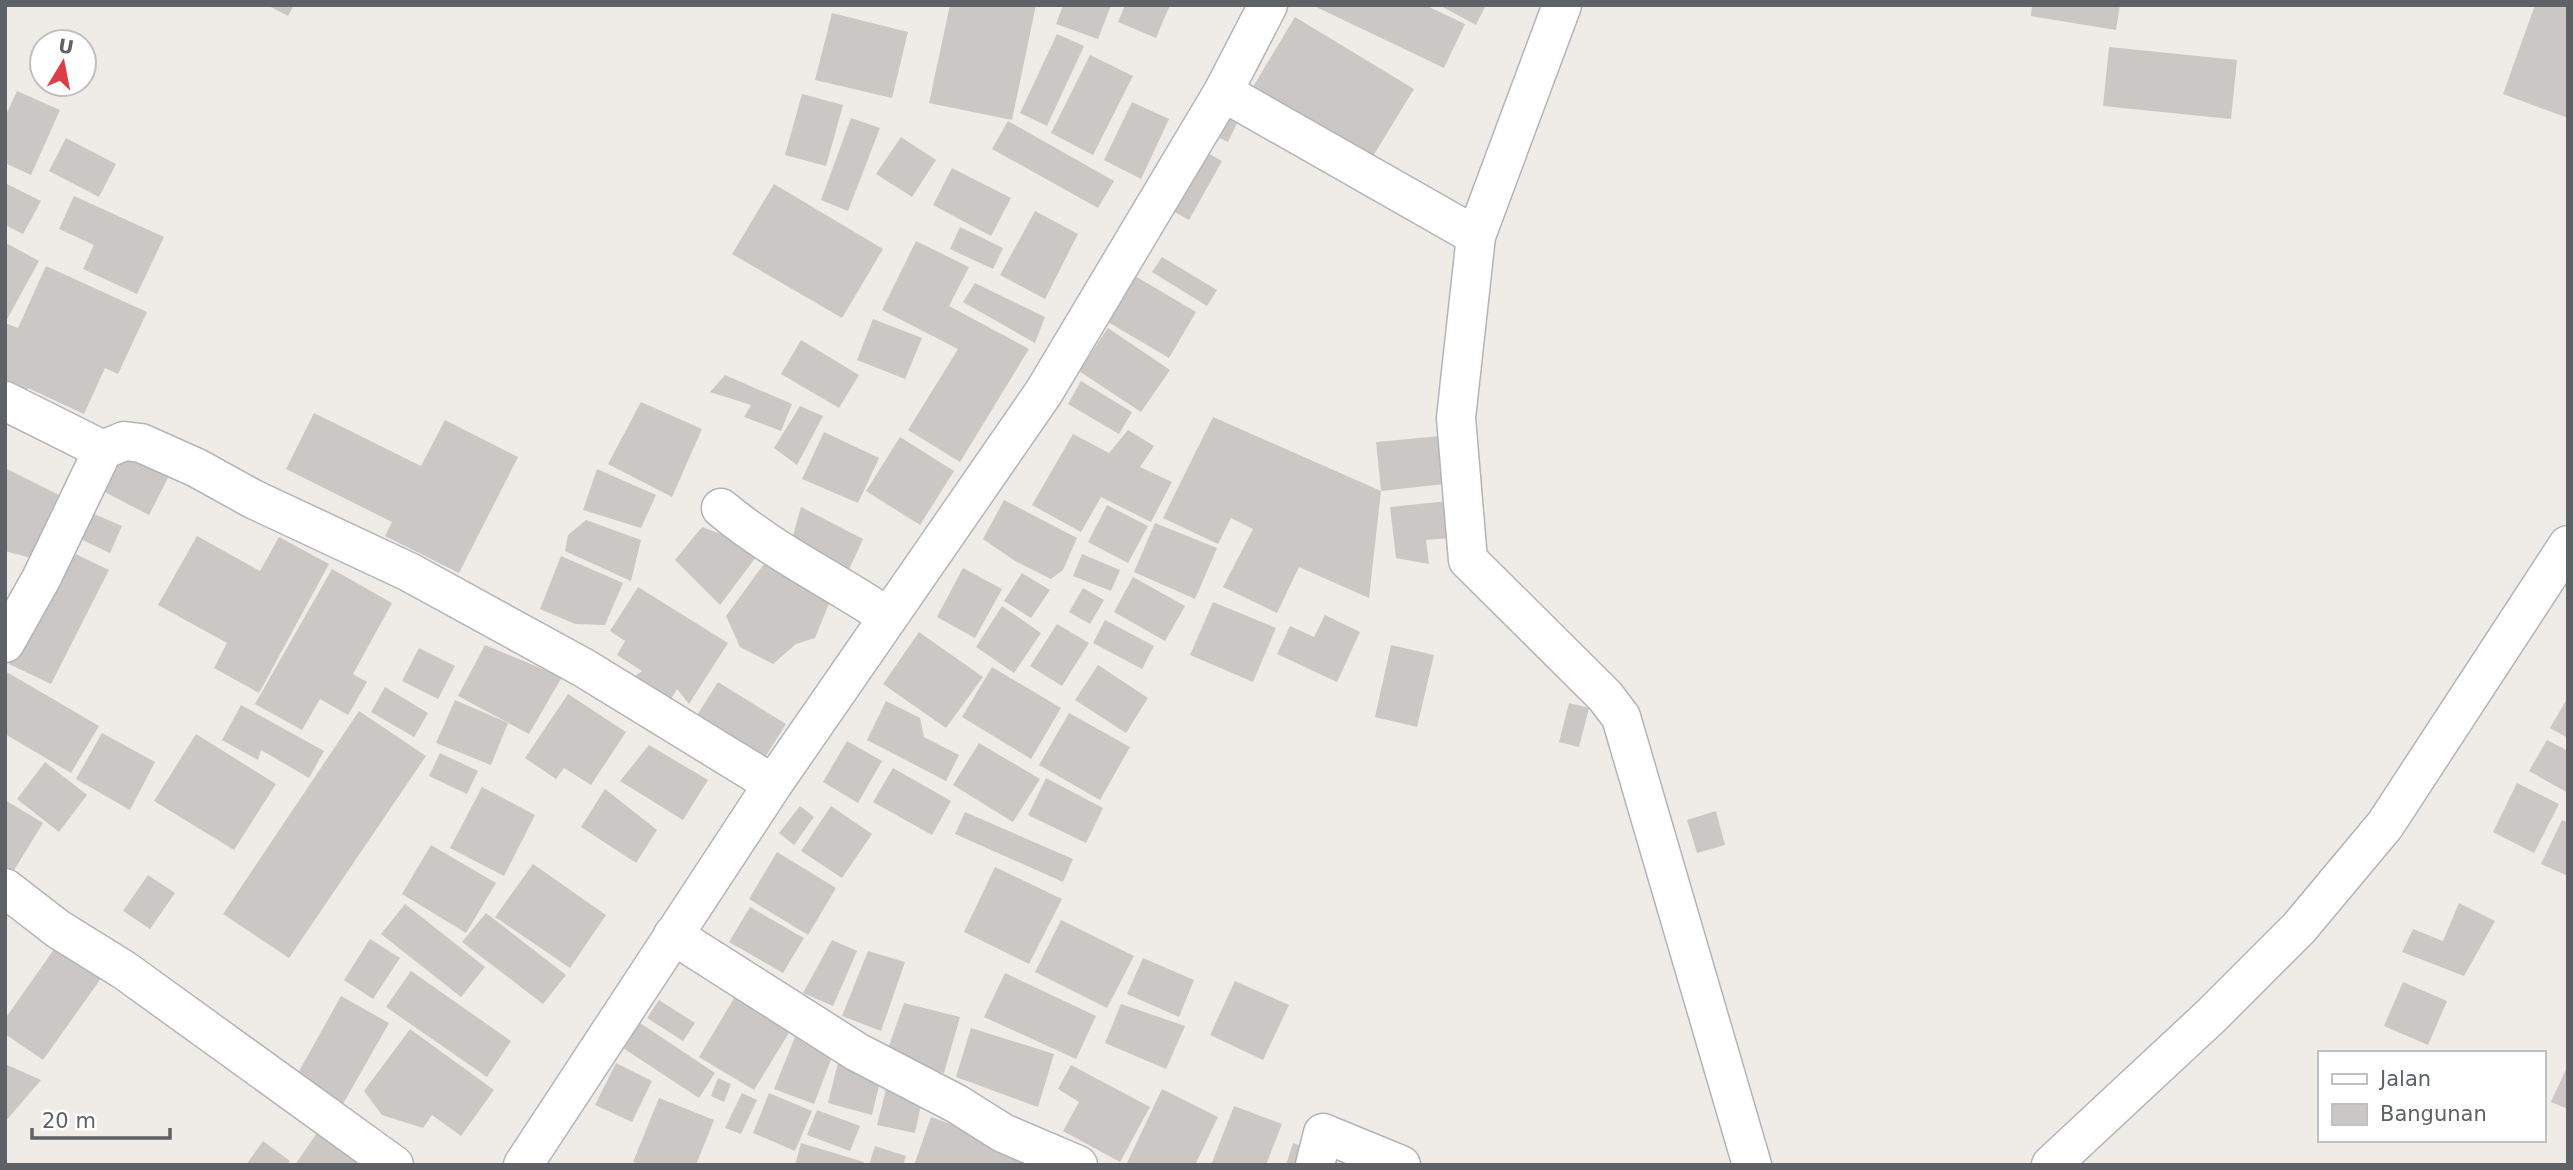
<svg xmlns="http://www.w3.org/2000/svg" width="2573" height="1170" font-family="'DejaVu Sans',sans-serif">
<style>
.building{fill:#cbc7c4}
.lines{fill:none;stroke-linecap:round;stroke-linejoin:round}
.street-casing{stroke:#b2b4b8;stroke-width:41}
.secondary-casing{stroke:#b3b6ba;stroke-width:41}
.street{stroke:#fff;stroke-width:38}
.secondary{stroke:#fff;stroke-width:38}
</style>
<rect width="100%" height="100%" fill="#efece7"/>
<!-- building -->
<g class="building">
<polygon points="267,5 294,5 288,16"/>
<polygon points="950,5 1036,5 1012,120 929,103"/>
<polygon points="1063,5 1111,5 1098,39 1056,24"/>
<polygon points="1125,5 1170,5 1156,38 1118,22"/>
<polygon points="1312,5 1425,5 1465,24 1444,68"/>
<polygon points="1439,5 1486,5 1476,25"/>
<polygon points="2032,5 2120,5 2116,30 2031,16"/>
<polygon points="2535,5 2568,5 2568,118 2503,94"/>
<polygon points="832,13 908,32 892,98 815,80"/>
<polygon points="1295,17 1414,89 1370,161 1251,90"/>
<polygon points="1057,34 1084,46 1047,126 1020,113"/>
<polygon points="2109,47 2237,60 2231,119 2103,106"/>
<polygon points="1090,55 1133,76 1093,155 1051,133"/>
<polygon points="17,91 60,110 31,175 5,163 5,117"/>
<polygon points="802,94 843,105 826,166 785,155"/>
<polygon points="1132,102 1169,119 1141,179 1104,160"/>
<polygon points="1229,104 1243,111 1228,142 1214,135"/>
<polygon points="851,118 880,128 848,211 821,200"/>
<polygon points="1008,121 1114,181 1098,208 992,149"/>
<polygon points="901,137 936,160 912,197 876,174"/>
<polygon points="66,138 116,164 99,197 49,171"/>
<polygon points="1204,151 1222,161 1189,220 1171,210"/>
<polygon points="952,168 1011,198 991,236 933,205"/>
<polygon points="5,183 41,201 23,234 5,225"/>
<polygon points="774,184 883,249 842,318 732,254"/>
<polygon points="74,196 164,237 137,294 83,269 94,245 59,229"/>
<polygon points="1035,211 1078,234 1045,299 1000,275"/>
<polygon points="960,227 1003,248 993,269 950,249"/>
<polygon points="916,241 969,267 949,306 1029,349 960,462 908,430 958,349 882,310"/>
<polygon points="6,243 39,261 5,323 5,246"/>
<polygon points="1162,257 1217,290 1207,306 1152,272"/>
<polygon points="46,266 147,312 118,374 105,368 84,414 28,388 24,394 5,383 5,323 18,328"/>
<polygon points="1135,276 1196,312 1169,358 1108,322"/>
<polygon points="975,283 1045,317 1035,343 963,302"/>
<polygon points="873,319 922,338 905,379 857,360"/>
<polygon points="1108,328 1170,370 1141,412 1079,371"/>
<polygon points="801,340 859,375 839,408 781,374"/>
<polygon points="725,375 792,404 781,431 744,417 751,405 710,392"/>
<polygon points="1081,381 1132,412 1119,434 1068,404"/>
<polygon points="641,402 702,429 672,497 608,464"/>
<polygon points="800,406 823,416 797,465 774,448"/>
<polygon points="314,413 421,466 445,420 518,457 459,573 385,536 392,522 286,469"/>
<polygon points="1213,417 1381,491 1376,442 1440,436 1445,484 1381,491 1369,598 1299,567 1277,613 1223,587 1253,529 1231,518 1218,544 1163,518"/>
<polygon points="1128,430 1154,446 1140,467 1172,482 1151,522 1101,497 1081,532 1032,505 1073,434 1109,453"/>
<polygon points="824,432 879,458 858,503 802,479"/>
<polygon points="900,437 954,471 920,525 866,491"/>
<polygon points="135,448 173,468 149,515 95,487"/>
<polygon points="5,468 63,497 46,562 5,551"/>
<polygon points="597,469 656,495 641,528 583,510"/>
<polygon points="1004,500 1077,538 1063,570 1051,579 1015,561 983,539"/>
<polygon points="1448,501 1452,538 1426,540 1429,564 1396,558 1390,507"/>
<polygon points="1107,505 1148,526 1128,563 1088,542"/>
<polygon points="801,507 863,539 848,572 790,546"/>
<polygon points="85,510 122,526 110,553 74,536"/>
<polygon points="586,520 641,540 631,581 565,551 568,535"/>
<polygon points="1155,523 1217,548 1195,599 1134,572"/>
<polygon points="702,527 762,549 720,605 675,560"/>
<polygon points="197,536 260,571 279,537 329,564 259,693 214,668 227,643 158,605"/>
<polygon points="67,550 109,570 51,684 9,664"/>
<polygon points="1082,554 1120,570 1111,591 1073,576"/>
<polygon points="561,556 623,583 605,625 575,624 540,609"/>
<polygon points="766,561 835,589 815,638 796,644 773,664 740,647 726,616"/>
<polygon points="963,568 1002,589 975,638 937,617"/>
<polygon points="332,569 392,603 353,674 367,682 348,715 320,699 302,730 255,704"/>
<polygon points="1022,573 1050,590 1031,618 1004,601"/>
<polygon points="1133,577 1185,606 1165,641 1114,612"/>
<polygon points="638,587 728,643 689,704 677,689 669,702 631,679 642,671 617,655 625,641 610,631"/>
<polygon points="1083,588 1104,600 1090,624 1069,612"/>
<polygon points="1213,602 1276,628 1253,682 1190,655"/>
<polygon points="1002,606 1041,633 1014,673 976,647"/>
<polygon points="1325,615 1360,632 1337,682 1277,654 1290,626 1314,637"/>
<polygon points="1105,620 1154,646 1142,669 1093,643"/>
<polygon points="1057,624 1089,643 1062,686 1030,666"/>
<polygon points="919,632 983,677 946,728 883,684"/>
<polygon points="485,645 562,677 529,734 458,696"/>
<polygon points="1391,645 1434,655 1417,727 1375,717"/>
<polygon points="419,648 455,666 438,699 402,681"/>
<polygon points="1098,665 1148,698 1126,733 1075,700"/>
<polygon points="992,667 1061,708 1031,759 962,717"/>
<polygon points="5,671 99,726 71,773 5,734"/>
<polygon points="718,682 786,724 762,762 694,720"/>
<polygon points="385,687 428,713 414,737 371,712"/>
<polygon points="568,694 626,732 591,785 564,768 556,779 525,758"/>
<polygon points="2568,697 2568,738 2550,728"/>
<polygon points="455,700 508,723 491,765 436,743"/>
<polygon points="886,701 920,718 924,737 959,755 946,781 867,740"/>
<polygon points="1569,703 1589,708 1579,747 1559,742"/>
<polygon points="241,705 324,751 309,778 261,750 258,760 222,740"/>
<polygon points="359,711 426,756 289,958 223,914"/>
<polygon points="1069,713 1130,747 1100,800 1039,765"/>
<polygon points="102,733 155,762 130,810 76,779"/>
<polygon points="196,734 276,784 234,850 154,801"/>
<polygon points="2547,740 2568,751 2568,793 2529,771"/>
<polygon points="847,741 882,761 858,803 823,782"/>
<polygon points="979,743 1040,779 1013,822 953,785"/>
<polygon points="649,745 708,780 683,820 620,781"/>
<polygon points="440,753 478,771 467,794 429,776"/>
<polygon points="45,762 87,795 59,832 17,799"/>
<polygon points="893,768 951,801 932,835 873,802"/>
<polygon points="1046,778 1103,808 1086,843 1028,815"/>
<polygon points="2517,783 2559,804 2534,853 2493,832"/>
<polygon points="482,787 535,815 504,876 450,848"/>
<polygon points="605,789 657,830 636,863 581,827"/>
<polygon points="5,800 43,823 8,880 5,878"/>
<polygon points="800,806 814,817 794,845 779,833"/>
<polygon points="831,806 872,834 842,878 801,851"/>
<polygon points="1716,811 1725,845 1697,853 1687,820"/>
<polygon points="965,812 1073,859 1063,882 955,834"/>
<polygon points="2562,820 2568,823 2568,876 2541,864"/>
<polygon points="431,845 496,883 466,933 402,894"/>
<polygon points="777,852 836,888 808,935 749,899"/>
<polygon points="533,864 606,915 570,968 495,917"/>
<polygon points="995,867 1062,899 1029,964 964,932"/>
<polygon points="148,875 175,893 150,929 123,911"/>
<polygon points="2459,903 2495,921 2464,976 2402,952 2413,929 2443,941"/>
<polygon points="405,904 485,967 461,997 381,934"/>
<polygon points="750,907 804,938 783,973 729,942"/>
<polygon points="486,913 566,975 543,1004 462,942"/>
<polygon points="1061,920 1134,956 1107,1008 1035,972"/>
<polygon points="370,939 400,958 373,999 344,980"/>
<polygon points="832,940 857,951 833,1006 803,993"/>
<polygon points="57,945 102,977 43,1060 5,1034 5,1019"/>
<polygon points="868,951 905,962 881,1031 842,1016"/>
<polygon points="1143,958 1194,980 1179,1017 1127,994"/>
<polygon points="411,971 511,1041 487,1077 386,1007"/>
<polygon points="1005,973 1096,1016 1076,1059 984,1017"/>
<polygon points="1235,981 1289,1005 1263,1060 1210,1035"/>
<polygon points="2403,982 2447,1001 2428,1045 2384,1026"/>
<polygon points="736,995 792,1028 754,1090 699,1057"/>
<polygon points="341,996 389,1023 339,1111 292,1084"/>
<polygon points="659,1000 695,1023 683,1041 647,1018"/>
<polygon points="904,1003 960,1017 944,1073 885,1057"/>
<polygon points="1121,1004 1185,1026 1166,1069 1105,1043"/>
<polygon points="640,1023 715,1073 699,1098 623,1048"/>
<polygon points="971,1028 1054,1054 1038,1107 956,1077"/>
<polygon points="410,1029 494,1090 461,1136 432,1115 423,1128 382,1115 364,1091"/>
<polygon points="795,1037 834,1052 814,1104 774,1089"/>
<polygon points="616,1063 652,1081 632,1122 595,1105"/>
<polygon points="838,1063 881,1077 872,1115 828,1103"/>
<polygon points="5,1064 41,1080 5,1122"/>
<polygon points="1071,1065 1150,1107 1120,1162 1063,1131 1079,1102 1058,1089"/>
<polygon points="2568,1065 2568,1109 2551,1102"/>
<polygon points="718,1078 731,1084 724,1102 711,1096"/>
<polygon points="888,1081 924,1090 915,1133 877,1125"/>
<polygon points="1162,1089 1218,1117 1195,1165 1131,1165 1127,1163"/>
<polygon points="742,1093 757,1100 741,1134 725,1128"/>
<polygon points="769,1093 812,1111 795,1151 753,1133"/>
<polygon points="659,1098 714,1120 696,1165 641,1165 633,1162"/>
<polygon points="1234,1106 1282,1124 1266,1165 1211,1165"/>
<polygon points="817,1110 860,1126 850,1151 807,1135"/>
<polygon points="931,1117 1050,1160 1048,1165 914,1165"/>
<polygon points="321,1127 368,1165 295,1165"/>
<polygon points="263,1141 290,1161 287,1165 246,1165"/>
<polygon points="801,1143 864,1162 863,1165 795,1165"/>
<polygon points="1293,1143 1312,1150 1308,1165 1286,1165"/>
<polygon points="875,1146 906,1156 903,1165 869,1165"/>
</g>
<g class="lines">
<defs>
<g id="street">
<polyline points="1562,5 1476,236 1456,418 1468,560 1605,696 1621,717 1752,1165"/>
<polyline points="1223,92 1476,236"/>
<polyline points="5,401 103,450 124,441 141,443 197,468 253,499 409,572 584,668 773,784"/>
<path d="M721,508c51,43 112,72 167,109"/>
<polyline points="5,643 41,579 103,450"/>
<polyline points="5,888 58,929 124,970 394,1165"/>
<polyline points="673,935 857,1052 957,1104 1003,1133 1078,1165"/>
<polyline points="1315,1165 1323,1133 1401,1165"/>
<polyline points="2051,1165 2212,1015 2299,928 2385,825 2568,545"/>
</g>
<polyline id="secondary" points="523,1165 773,784 1044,392 1223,92 1268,5"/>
</defs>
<!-- street casing -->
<use href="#street" class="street-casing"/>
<!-- secondary casing -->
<use href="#secondary" class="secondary-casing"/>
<!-- street -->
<use href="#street" class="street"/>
<!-- secondary -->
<use href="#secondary" class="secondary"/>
</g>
<!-- border -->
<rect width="2573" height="1170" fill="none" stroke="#5e6266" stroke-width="14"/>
<!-- legend -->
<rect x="2318" y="1051" width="228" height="91" fill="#ffffff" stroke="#bfc0c2" stroke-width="2"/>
<rect x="2332" y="1074" width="35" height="10" fill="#ffffff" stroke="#bfc0c2" stroke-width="2"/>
<text x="2380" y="1086" font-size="21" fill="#5e6266">Jalan</text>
<rect x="2332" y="1104" width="35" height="21" fill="#cbc7c4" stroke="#bfc0c2" stroke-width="2"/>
<text x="2380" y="1121" font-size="21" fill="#5e6266">Bangunan</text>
<!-- north arrow -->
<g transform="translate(63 63) rotate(10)"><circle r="33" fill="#ffffff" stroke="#bfc0c2" stroke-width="2"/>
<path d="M0-5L12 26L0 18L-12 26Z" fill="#dd3e45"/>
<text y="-10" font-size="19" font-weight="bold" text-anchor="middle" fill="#5e6266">U</text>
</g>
<!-- scale -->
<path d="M32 1128v10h138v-10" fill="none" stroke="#5e6266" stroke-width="3.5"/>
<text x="42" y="1128" font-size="21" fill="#5e6266" stroke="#ffffff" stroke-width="5" paint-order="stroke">20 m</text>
</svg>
